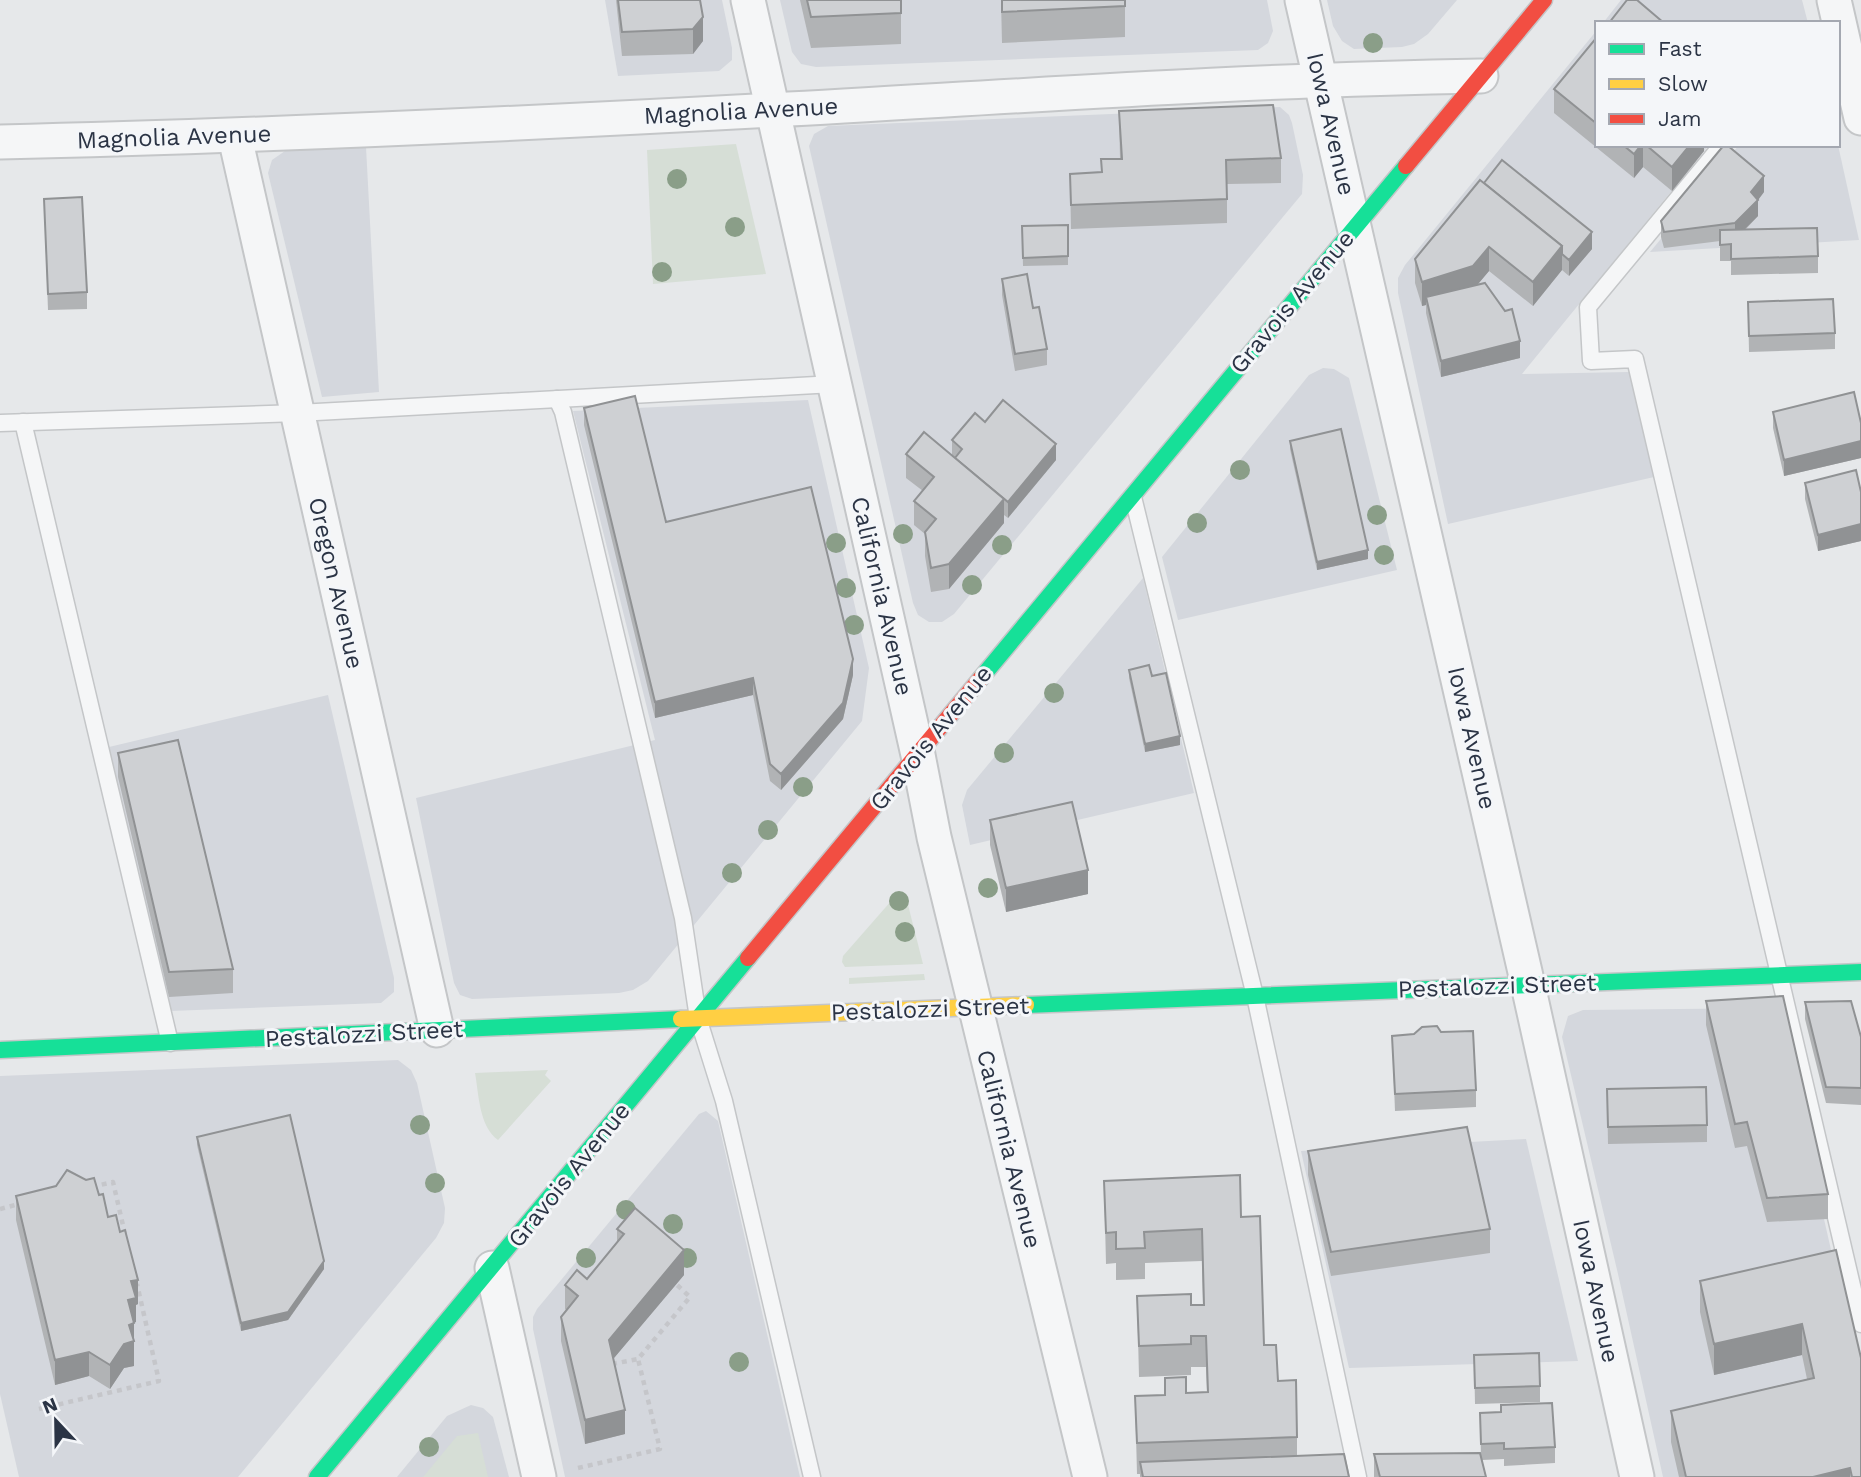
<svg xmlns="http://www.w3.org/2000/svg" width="1861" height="1477" font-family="'Work Sans',sans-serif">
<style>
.built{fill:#d4d7dd}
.green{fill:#d6ded6}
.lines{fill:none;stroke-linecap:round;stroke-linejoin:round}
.lane-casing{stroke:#c4c6c8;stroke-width:19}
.street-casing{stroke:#c4c6c8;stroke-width:37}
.fast-casing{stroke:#c4c6c8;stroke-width:19}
.slow-casing{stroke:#c4c6c8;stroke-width:19}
.jam-casing{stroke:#c4c6c8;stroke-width:19}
.path{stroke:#c5c6ca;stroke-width:4.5;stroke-dasharray:5 5;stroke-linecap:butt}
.lane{stroke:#f5f6f7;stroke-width:16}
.street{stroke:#f5f6f7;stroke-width:33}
.fast{stroke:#16e098;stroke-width:16}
.slow{stroke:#ffcf43;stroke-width:16}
.jam{stroke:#f24e42;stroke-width:16}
.tree{fill:#8a9e88}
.wall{fill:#b1b3b5}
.shaded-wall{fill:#909294}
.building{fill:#ced0d3;stroke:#909294;stroke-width:2}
.labels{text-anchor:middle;stroke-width:6;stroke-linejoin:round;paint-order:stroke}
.street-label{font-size:24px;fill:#2b3445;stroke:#f4f6f9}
</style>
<rect width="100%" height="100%" fill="#e6e8ea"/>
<!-- built -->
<g class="built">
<polygon points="605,0 722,0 732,48 732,60 719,71 618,76"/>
<polygon points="780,0 1267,0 1273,31 1268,43 1258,50 816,67 801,64 792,52"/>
<polygon points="1327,0 1457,0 1428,34 1414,44 1402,47 1354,49 1342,41 1333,26"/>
<polygon points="1621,0 1802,0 1808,23 1603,23"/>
<polygon points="1597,30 1597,145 1709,145 1522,374 1629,372 1654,477 1448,524 1398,293 1398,278 1405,265"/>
<polygon points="1280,107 1289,115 1292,123 1303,175 1302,194 954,614 942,622 929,622 918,615 913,603 809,146 814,134 828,126"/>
<polygon points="1739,145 1838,145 1859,240 1650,252"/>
<polygon points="366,147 379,392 322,397 268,173 272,160 285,151"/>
<polygon points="1323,368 1334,369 1349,378 1397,570 1178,620 1162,557 1309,375"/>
<polygon points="808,400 869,668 862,721 648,981 633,990 619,993 472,999 460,995 454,983 416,798 655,740 573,411"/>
<polygon points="1143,578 1194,793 970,845 962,805 967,790"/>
<polygon points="328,695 394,978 394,992 381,1003 170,1011 109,747"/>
<polygon points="1776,1008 1834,1263 1861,1477 1663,1477 1618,1274 1562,1037 1568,1016 1583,1010"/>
<polygon points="398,1060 411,1070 417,1083 445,1208 444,1223 436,1238 238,1477 19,1477 0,1394 0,1076"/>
<polygon points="706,1111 718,1121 800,1477 565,1477 533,1329 533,1317 537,1309 699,1114"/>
<polygon points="1526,1139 1578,1361 1349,1368 1301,1151"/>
<polygon points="471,1405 483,1408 493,1417 509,1477 397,1477 447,1416"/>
</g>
<!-- green -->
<g class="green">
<polygon points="736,144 766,274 653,284 647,150"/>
<polygon points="899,892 904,893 906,897 923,964 845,967 842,962 843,956"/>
<polygon points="924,974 925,980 849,984 849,978"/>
<path d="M548,1070l-3,5 6,6 -53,59c-19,-14 -19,-45 -23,-67z"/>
<polygon points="478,1433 488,1477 423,1477 457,1436"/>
</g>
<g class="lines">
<defs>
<g id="lane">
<polyline points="1722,145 1588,307 1591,361 1635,359 1861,1324"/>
<polyline points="557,399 563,412 683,918 698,1018 724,1101 812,1477"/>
<polyline points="23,422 170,1043"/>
<polyline points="0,423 298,413 834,384"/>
<polyline points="1133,497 1255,996 1358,1477"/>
</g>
<g id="street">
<polyline points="748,0 918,755 934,837 1090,1477"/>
<polyline points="1302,0 1528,985 1637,1477"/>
<polyline points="1834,0 1861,118"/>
<polyline points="235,137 437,1030"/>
<path d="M0,142c258,-6 516,-18 774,-32 236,-13 471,-30 707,-34"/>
<polyline points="492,1268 539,1477"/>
</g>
<g id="fast">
<polyline points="981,678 1406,166"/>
<polyline points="1026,1005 1861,972"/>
<polyline points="0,1050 681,1019"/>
<polyline points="317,1477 748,958"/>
</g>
<polyline id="slow" points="681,1019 1026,1005"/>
<g id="jam">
<polyline points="1406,166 1544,0"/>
<polyline points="748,958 981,678"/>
</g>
</defs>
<!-- lane casing -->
<use href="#lane" class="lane-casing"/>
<!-- street casing -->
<use href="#street" class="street-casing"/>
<!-- fast casing -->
<use href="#fast" class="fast-casing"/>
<!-- slow casing -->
<use href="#slow" class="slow-casing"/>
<!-- jam casing -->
<use href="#jam" class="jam-casing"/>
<!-- path -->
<g class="path">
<polyline points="92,1187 113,1182 125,1234"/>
<polyline points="0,1209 19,1204"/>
<polyline points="612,1364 638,1359"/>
<polyline points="39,1409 159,1381 137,1284"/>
<polyline points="578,1468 660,1449 638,1359 690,1297 676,1284"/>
</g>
<!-- lane -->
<use href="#lane" class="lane"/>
<!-- street -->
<use href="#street" class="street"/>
<!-- fast -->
<use href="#fast" class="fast"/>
<!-- slow -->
<use href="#slow" class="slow"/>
<!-- jam -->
<use href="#jam" class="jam"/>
</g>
<!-- trees -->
<g class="tree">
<circle cx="1373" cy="43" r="10"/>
<circle cx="677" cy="179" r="10"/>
<circle cx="735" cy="227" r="10"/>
<circle cx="662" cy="272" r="10"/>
<circle cx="1240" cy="470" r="10"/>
<circle cx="1377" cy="515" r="10"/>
<circle cx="1197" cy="523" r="10"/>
<circle cx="903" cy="534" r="10"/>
<circle cx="836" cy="543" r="10"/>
<circle cx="1002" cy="545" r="10"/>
<circle cx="1384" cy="555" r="10"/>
<circle cx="972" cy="585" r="10"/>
<circle cx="846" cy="588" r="10"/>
<circle cx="854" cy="625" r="10"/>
<circle cx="1054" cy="693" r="10"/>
<circle cx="1004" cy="753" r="10"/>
<circle cx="803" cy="787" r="10"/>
<circle cx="768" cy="830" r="10"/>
<circle cx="732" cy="873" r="10"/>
<circle cx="988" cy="888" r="10"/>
<circle cx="899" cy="901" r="10"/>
<circle cx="905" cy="932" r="10"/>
<circle cx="420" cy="1125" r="10"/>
<circle cx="435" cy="1183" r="10"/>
<circle cx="626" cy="1210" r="10"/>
<circle cx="673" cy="1224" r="10"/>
<circle cx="586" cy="1258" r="10"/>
<circle cx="687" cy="1258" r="10"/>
<circle cx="739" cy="1362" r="10"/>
<circle cx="429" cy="1447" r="10"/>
</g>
<!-- wall -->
<g class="wall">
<polygon points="616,0 700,0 703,41 693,54 622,56"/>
<polygon points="800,0 901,0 901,44 811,48"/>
<polygon points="1001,0 1125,0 1125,37 1002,43"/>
<polygon points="1597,37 1597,145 1704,145 1704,151 1672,191 1643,167 1634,178 1554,113 1554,89"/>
<polygon points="1119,111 1281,158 1281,183 1227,184 1227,223 1071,229 1070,174 1101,172 1120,159"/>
<polygon points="1484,183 1592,249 1569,276 1562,270 1533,306 1489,271 1478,284 1520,358 1441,377 1426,313 1426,305 1422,306 1415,283 1415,259"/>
<polygon points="1764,192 1758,200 1758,216 1745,230 1818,256 1818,273 1731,275 1731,261 1720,261 1720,241 1664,248 1661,237 1661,221"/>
<polygon points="44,199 87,292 87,309 48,310"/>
<polygon points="1068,225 1068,265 1023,266 1022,226"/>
<polygon points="1002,279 1047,349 1047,365 1015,371 1002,295"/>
<polygon points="1748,302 1835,333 1835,349 1749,352"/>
<polygon points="584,408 666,522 853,675 843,719 781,790 770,781 753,695 655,718 584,425"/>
<polygon points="1773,412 1861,423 1861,458 1784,476 1773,428"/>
<polygon points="952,440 1056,460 1008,518 1004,515 1004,523 949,589 931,592 925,556 925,534 914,525 914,501 923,491 906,478 906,454 952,455"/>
<polygon points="1290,441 1368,559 1317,570 1290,449"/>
<polygon points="1805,483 1861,492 1861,541 1818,551 1805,499"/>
<polygon points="1129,670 1152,676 1180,745 1145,752 1129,678"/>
<polygon points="118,753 233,969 233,993 169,997 118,777"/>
<polygon points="990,820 1088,894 1006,912 990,845"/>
<polygon points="1706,1001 1828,1194 1828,1219 1767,1222 1747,1146 1735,1148 1706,1025"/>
<polygon points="1805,1002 1861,1037 1861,1105 1826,1103 1805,1019"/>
<polygon points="1392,1036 1476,1090 1476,1107 1395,1111"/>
<polygon points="1607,1089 1707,1125 1707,1142 1608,1144"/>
<polygon points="197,1137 324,1269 288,1320 241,1331 197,1145"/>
<polygon points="1308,1151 1490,1229 1490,1253 1331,1276 1308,1175"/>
<polygon points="1104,1181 1241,1217 1264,1345 1297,1437 1297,1456 1349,1477 1140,1477 1140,1474 1137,1474 1135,1396 1165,1395 1165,1378 1186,1393 1207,1392 1206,1367 1191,1367 1191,1375 1139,1377 1137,1296 1191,1305 1203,1305 1202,1261 1145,1263 1145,1279 1116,1280 1116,1263 1106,1264"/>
<polygon points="99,1195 108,1217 138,1304 136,1305 136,1322 134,1323 134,1366 124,1368 110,1389 89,1376 55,1385 16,1220 16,1196"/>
<polygon points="617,1229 684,1275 613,1359 625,1434 585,1444 561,1341 561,1317 566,1310 565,1309 565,1285 587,1279 617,1242"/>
<polygon points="1836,1250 1861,1477 1679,1477 1671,1442 1671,1411 1807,1379 1802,1355 1714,1375 1700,1312 1700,1281"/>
<polygon points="1474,1355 1540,1386 1540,1402 1475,1404"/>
<polygon points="1480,1413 1555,1447 1555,1463 1504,1466 1504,1459 1482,1460 1486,1477 1374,1477 1374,1454 1481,1457"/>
</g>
<!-- shaded-wall -->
<g class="shaded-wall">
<polygon points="703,17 703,41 693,54 693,29"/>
<polygon points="1641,145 1643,145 1643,167 1634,178 1634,154"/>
<polygon points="1690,145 1704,145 1704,151 1672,191 1672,167"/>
<polygon points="1764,176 1764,192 1758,200 1758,216 1735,239 1735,223 1751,192"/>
<polygon points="1592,232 1592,249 1569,276 1569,260"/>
<polygon points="1562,246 1562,270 1533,306 1533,282"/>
<polygon points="1489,247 1489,271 1473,290 1426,297 1426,305 1422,306 1422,282"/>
<polygon points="1520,341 1520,358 1441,377 1441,361"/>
<polygon points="1861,441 1861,458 1784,476 1784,460"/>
<polygon points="1056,444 1056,460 1008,518 1008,502"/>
<polygon points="1004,499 1004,523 949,589 949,564"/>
<polygon points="1861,524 1861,541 1818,551 1818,535"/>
<polygon points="1368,550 1368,559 1317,570 1317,562"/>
<polygon points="853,659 853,675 843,719 781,790 781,774"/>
<polygon points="753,678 753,695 655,718 655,702"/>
<polygon points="1180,736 1180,745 1145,752 1145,744"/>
<polygon points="1088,870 1088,894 1006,912 1006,888"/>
<polygon points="684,1250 684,1275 609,1364 609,1340"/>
<polygon points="324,1261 324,1269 288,1320 241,1331 241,1323"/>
<polygon points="138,1280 138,1304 136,1305 136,1322 128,1324 128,1300 131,1281"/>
<polygon points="134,1323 134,1366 124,1368 110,1389 110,1365 129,1325"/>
<polygon points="1802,1324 1802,1355 1714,1375 1714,1344"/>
<polygon points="89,1352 89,1376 55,1385 55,1360"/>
<polygon points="625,1410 625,1434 585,1444 585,1420"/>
<polygon points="1850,1468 1850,1477 1813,1477"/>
</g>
<!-- building -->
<g class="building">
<polygon points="618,0 700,0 703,17 693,29 622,32"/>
<polygon points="807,0 901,0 901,13 811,17"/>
<polygon points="1002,0 1125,0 1125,6 1002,12"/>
<polygon points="1627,0 1637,0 1664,23 1609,23"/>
<polygon points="1597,37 1597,124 1554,89"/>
<polygon points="1273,105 1281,158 1226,160 1227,199 1071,205 1070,174 1102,172 1101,159 1122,159 1119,111"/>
<polygon points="1623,145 1641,145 1634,154"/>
<polygon points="1646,145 1690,145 1672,167"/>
<polygon points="1724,145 1727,145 1764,176 1751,192 1758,200 1735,223 1664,232 1661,221"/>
<polygon points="1502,160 1592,232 1569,260 1562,254 1562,246 1484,183"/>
<polygon points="1480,180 1562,246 1533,282 1489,247 1473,266 1422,282 1415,259"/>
<polygon points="82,197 87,292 48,294 44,199"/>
<polygon points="1068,225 1068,256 1023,258 1022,226"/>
<polygon points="1817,228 1818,256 1731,259 1731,244 1720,245 1720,230"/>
<polygon points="1027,274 1033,308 1039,307 1047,349 1015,354 1002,279"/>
<polygon points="1485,283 1505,311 1512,309 1520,341 1441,361 1426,297"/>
<polygon points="1833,299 1835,333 1749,336 1748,302"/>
<polygon points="1854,392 1861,423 1861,441 1784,460 1773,412"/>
<polygon points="635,396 666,522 811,487 853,659 843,703 781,774 770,764 753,678 655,702 584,408"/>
<polygon points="1003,400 1056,444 1008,502 955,458 962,449 952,440 975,413 985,422"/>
<polygon points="1341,429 1368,550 1317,562 1290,441"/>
<polygon points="924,432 1004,499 949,564 931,568 925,532 936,519 914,501 934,477 906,454"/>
<polygon points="1856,470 1861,492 1861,524 1818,535 1805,483"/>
<polygon points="1149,665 1152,676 1166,673 1180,736 1145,744 1129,670"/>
<polygon points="178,740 233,969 169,972 118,753"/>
<polygon points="1072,802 1088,870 1006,888 990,820"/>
<polygon points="1783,996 1828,1194 1767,1198 1747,1122 1735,1124 1706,1001"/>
<polygon points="1851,1001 1861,1037 1861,1088 1826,1087 1805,1002"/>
<polygon points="1437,1026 1441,1032 1473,1031 1476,1090 1395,1094 1392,1036 1414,1034 1422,1027"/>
<polygon points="1706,1087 1707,1125 1608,1127 1607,1089"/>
<polygon points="290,1115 324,1261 288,1312 241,1323 197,1137"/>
<polygon points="1467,1127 1490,1229 1331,1252 1308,1151"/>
<polygon points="67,1170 86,1180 94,1178 99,1195 103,1194 108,1217 116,1215 120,1232 125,1230 138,1280 131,1281 136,1298 128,1300 134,1323 129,1325 134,1341 124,1344 110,1365 89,1352 55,1360 16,1196 56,1186"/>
<polygon points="1240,1175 1241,1217 1260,1216 1264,1345 1276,1345 1278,1381 1296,1380 1297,1437 1137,1443 1135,1396 1165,1395 1165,1378 1186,1377 1186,1393 1208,1392 1206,1336 1191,1336 1191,1344 1139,1346 1137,1296 1191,1294 1191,1305 1204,1305 1202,1229 1144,1232 1145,1248 1116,1249 1116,1232 1106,1233 1104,1181"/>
<polygon points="635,1208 684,1250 609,1340 625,1410 585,1420 561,1317 578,1296 565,1285 577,1270 587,1279 624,1234 617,1229"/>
<polygon points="1836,1250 1861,1358 1861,1477 1852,1477 1850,1468 1813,1477 1686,1477 1671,1411 1814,1378 1802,1324 1714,1344 1700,1281"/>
<polygon points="1539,1353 1540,1386 1475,1388 1474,1355"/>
<polygon points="1552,1403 1555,1447 1504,1449 1504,1443 1481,1444 1480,1413 1501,1412 1501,1405"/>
<polygon points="1480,1453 1486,1477 1380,1477 1374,1454"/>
<polygon points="1344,1454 1349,1477 1143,1477 1140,1462"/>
</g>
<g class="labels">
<!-- street labels -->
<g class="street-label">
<text transform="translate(741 111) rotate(-3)" y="8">Magnolia Avenue</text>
<text transform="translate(1331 124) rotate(77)" y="8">Iowa Avenue</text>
<text transform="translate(174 137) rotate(-2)" y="8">Magnolia Avenue</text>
<text transform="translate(1292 302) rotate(-50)" y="8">Gravois Avenue</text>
<text transform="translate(336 583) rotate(77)" y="8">Oregon Avenue</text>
<text transform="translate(882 596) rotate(77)" y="8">California Avenue</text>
<text transform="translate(931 738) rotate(-51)" y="8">Gravois Avenue</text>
<text transform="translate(1472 738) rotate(77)" y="8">Iowa Avenue</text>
<text transform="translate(1497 986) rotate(-2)" y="8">Pestalozzi Street</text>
<text transform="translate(930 1009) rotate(-2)" y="8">Pestalozzi Street</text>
<text transform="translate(364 1034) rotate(-3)" y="8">Pestalozzi Street</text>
<text transform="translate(1009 1149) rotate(76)" y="8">California Avenue</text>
<text transform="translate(569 1175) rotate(-51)" y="8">Gravois Avenue</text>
<text transform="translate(1596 1291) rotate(78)" y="8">Iowa Avenue</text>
</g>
</g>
<!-- legend -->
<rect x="1595" y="21" width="245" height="126" fill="#f4f6f9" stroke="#a4a8b1" stroke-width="2"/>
<rect x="1609" y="44" width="35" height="10" fill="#16e098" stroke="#a4a8b1" stroke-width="2"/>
<text x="1658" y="56" font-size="21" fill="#2b3445">Fast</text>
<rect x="1609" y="79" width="35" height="10" fill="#ffcf43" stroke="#a4a8b1" stroke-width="2"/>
<text x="1658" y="91" font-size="21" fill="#2b3445">Slow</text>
<rect x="1609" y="114" width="35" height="10" fill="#f24e42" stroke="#a4a8b1" stroke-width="2"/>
<text x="1658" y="126" font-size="21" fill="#2b3445">Jam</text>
<!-- north arrow -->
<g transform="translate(56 1421) rotate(338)" stroke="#f4f6f9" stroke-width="5" paint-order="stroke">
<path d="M0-5L12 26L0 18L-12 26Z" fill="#2b3445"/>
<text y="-10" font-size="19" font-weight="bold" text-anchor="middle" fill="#2b3445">N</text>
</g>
</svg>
